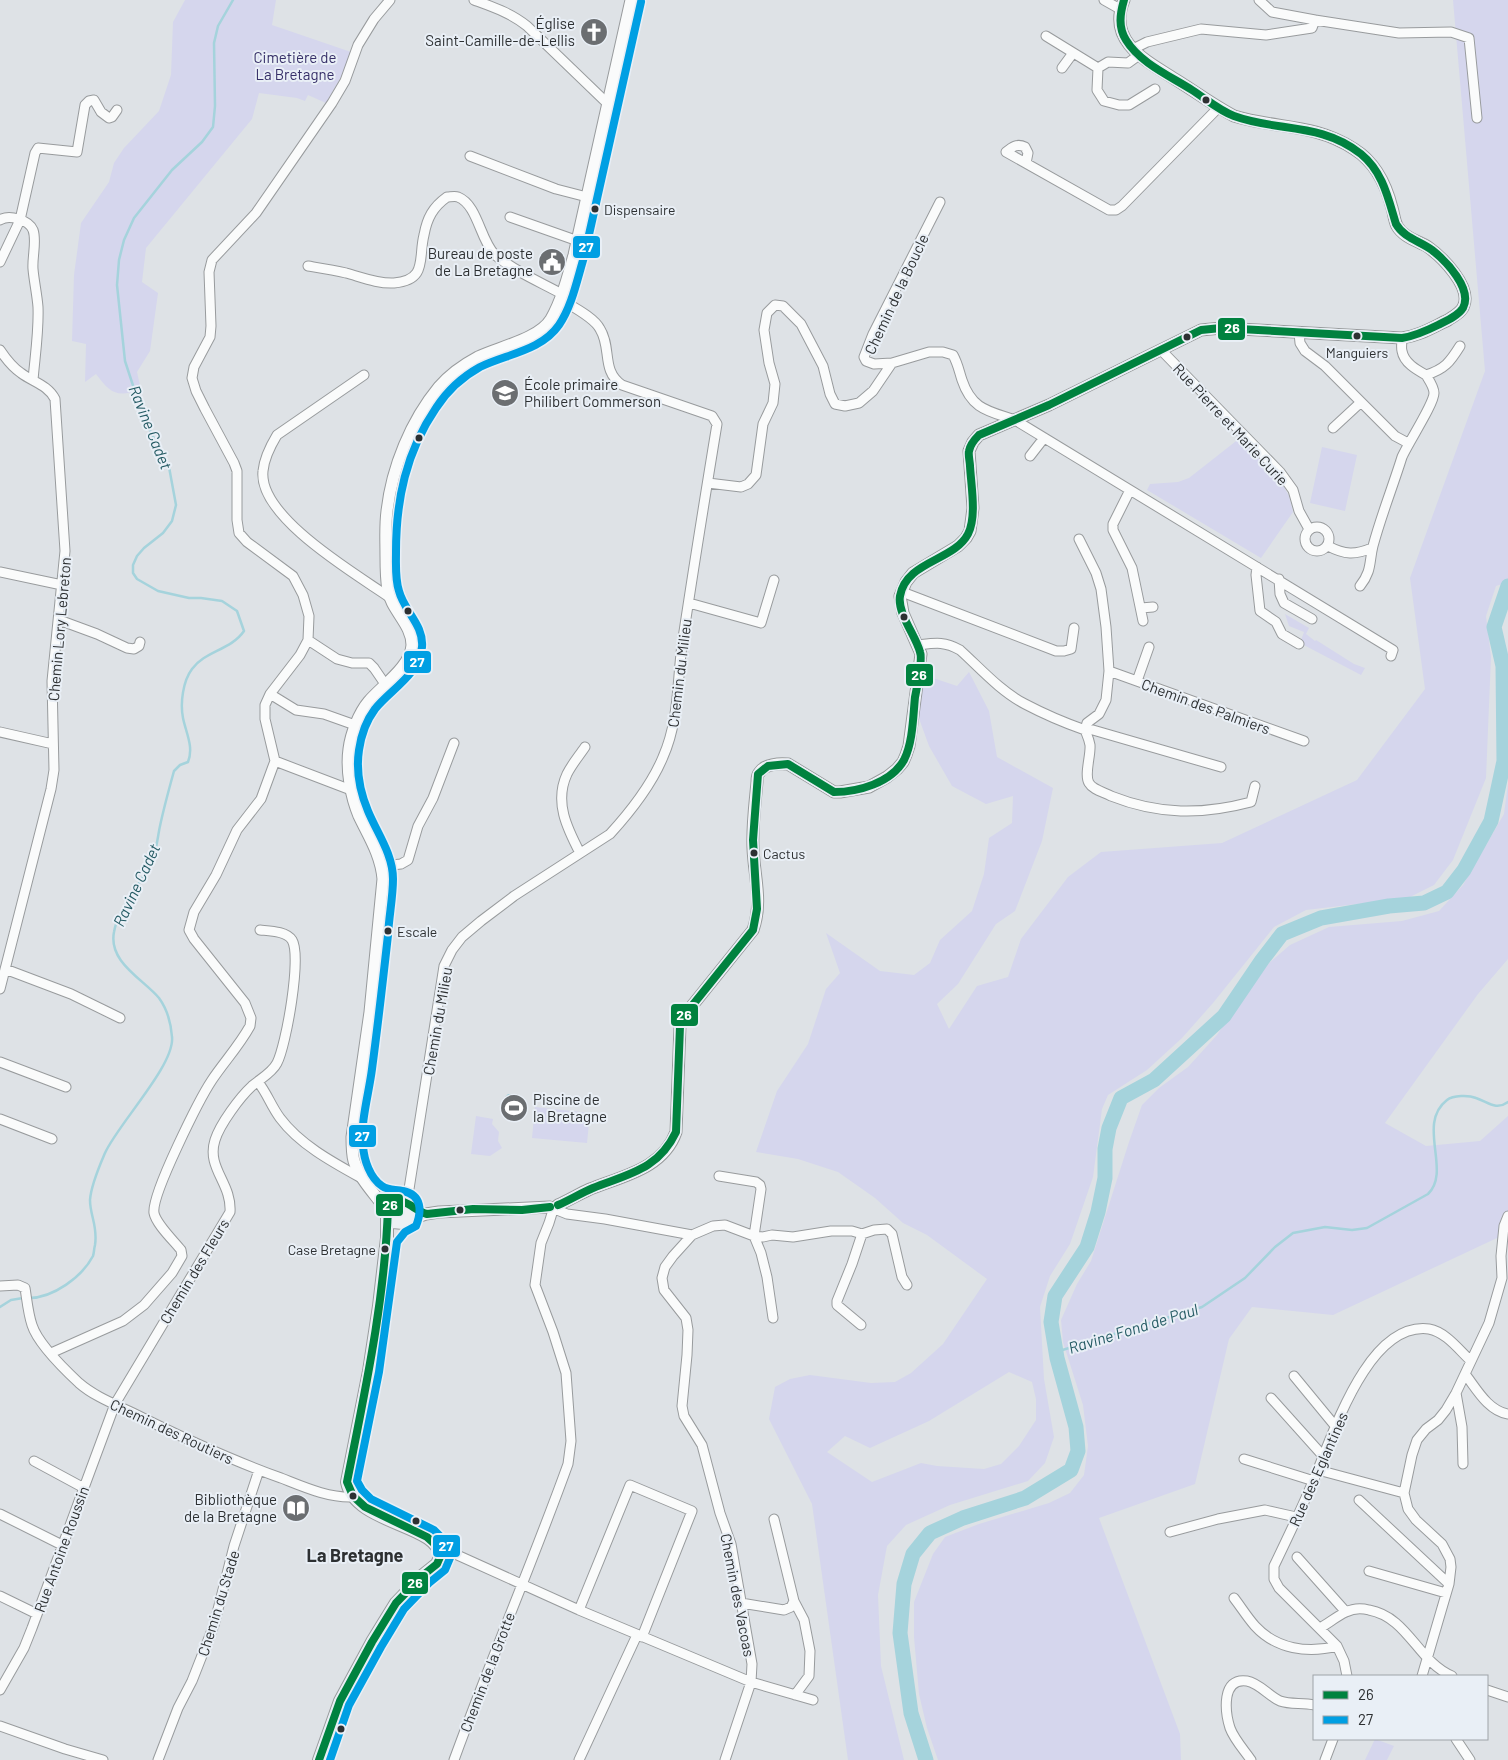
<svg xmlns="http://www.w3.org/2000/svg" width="1508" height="1760" font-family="Barlow,sans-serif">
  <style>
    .green { fill: #d5d6ed; fill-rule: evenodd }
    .water { fill: #a5d3dc }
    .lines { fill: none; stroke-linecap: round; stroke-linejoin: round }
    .stream { stroke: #a5d3dc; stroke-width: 2.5 }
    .river { stroke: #a5d3dc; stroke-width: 15 }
    .minor-casing { stroke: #989b9d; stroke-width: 11 }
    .tertiary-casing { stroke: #989b9d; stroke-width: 13 }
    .secondary-casing { stroke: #989b9d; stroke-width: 14 }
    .minor { stroke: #fafbfb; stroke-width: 9 }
    .tertiary { stroke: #fafbfb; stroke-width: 11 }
    .secondary { stroke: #ecf0f3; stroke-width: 12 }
    .bus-1-casing { stroke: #e9eff6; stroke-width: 11 }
    .bus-2-casing { stroke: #e9eff6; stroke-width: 11 }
    .bus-1 { stroke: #00823f; stroke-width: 8 }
    .bus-2 { stroke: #009fe3; stroke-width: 8 }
    .bus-dot { fill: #2d3032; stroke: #e9eff6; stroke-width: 2 }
    .labels { text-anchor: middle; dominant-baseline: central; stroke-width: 4; stroke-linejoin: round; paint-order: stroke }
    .bus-label { font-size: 14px; fill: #2d3032; stroke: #e9eff6; text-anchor: start }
    .poi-label { font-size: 15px; fill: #2d3032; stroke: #e9eff6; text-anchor: end }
    .park-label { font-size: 15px; fill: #362f68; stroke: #e9eff6 }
    .street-label { font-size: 15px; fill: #2d3032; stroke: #e9eff6 }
    .water-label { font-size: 16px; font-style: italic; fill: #255b64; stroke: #e9eff6 }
    .quarter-label { font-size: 18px; font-weight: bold; fill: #2d3032; stroke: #e9eff6 }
    .line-badge { stroke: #e9eff6; stroke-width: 2 }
    .badge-label { font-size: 14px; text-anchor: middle; font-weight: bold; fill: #fff }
  </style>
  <rect width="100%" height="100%" fill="#dee2e6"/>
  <path class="green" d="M185,0H276L272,25L351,52L341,77L326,103L308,95L305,101L297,98L259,93L252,119L146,248L142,282L158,293L150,351L137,372L141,390C116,397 111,394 96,374L85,382L86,344L72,341L74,275L81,223L109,182L114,163L124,148L159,111L171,75L173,22Z
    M1453,0H1508V582L1496,586L1486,616L1491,657L1486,778L1453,860L1434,885L1408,898L1306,910L1274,927L1213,1003L1182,1038L1147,1070L1108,1095L1102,1109L1093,1177L1070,1244L1050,1276L1040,1307L1044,1379L1054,1437L1045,1463L1028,1481L950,1505L906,1525L887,1546L878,1595L881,1666L904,1760H848L812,1504L769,1419L775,1387L790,1379L810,1375L871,1383L895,1382L911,1373L943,1344L987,1279L927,1235L903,1223L875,1198L838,1172L798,1159L756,1152L777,1091L808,1044L826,989L840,973L826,933L880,971L914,975L930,963L940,940L972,911L984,874L989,838L1012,823L1013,796L986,804L952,786L929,746L917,713L921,674L957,686L969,672L989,711L997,757L1053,788L1042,841L1015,911L996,924L958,984L937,1004L949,1029L977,986L1008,977L1021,939L1068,877L1101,852L1222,843L1357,780L1425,689L1410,578L1485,371ZM1009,1372L1032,1382L1036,1399V1420L1019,1446L1001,1464L984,1469L937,1466L921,1463L872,1482L827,1452L845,1436L870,1448L929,1421Z
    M1240,438L1283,485L1289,496L1293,512L1261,558L1147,490L1150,484L1178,482L1189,478Z
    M1322,447L1357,455L1345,511L1310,503Z
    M1285,614L1309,628L1306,634L1315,641L1316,640L1354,664L1365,668L1361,675L1300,643L1304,632L1289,626Z
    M1508,784V959L1478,994L1385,1123L1426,1146L1480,1141L1508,1116V1244L1497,1238L1333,1315L1252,1307L1229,1339L1195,1484L1099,1518L1180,1734L1181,1760H938L927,1728L919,1694L914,1637V1602L933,1554L945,1537L979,1524L1049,1503L1070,1493L1084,1475L1088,1446L1083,1405L1063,1342L1061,1320L1077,1284L1091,1261L1129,1142L1142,1105L1159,1088L1188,1067L1217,1035L1246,991L1269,963L1290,945L1329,927L1402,921L1439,911L1463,885L1504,814Z
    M535,1107L590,1113L587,1143L532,1138Z
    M476,1116L493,1119L492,1124L499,1132L498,1141L502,1148L490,1156L471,1154Z
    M1375,1739L1394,1746L1387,1760H1365Z"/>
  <path class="water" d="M508,1094L517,1095L524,1105L523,1111L516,1119L505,1118L506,1096Z"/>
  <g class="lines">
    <path class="stream" d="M29,1298C53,1298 82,1277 93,1256C94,1253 94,1249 95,1245C98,1226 90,1216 90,1200C91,1185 99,1167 105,1153C118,1124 175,1065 172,1037C171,1023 167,1009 159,998C143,979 108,962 114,932C118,907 145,881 154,855C157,846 158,835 160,826C164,807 169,789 174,771L180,765L188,762C194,747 186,733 183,718C180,703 183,681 192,669C205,651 231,650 244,631L237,611L222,601L201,598H189L158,591L137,579L133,573V565L137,556L144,548L163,533L172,521L176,505L169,467L144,419L125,361L117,285L119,260L124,240L134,218L172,170L202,142L213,127L215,106L214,43L218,26L233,0
      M0,1307L11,1300L23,1298
      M1056,1352L1202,1307L1245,1278L1275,1247L1293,1233L1325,1227L1352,1230L1367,1228L1428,1194C1452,1171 1416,1124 1447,1100C1453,1095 1469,1095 1476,1098C1488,1102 1496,1111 1508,1102"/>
    <path class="river" d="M926,1760L911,1713L900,1633L904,1584L913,1554L930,1533L963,1518L1025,1498L1071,1470L1078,1451L1076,1427L1057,1358L1051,1322L1055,1296L1087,1247L1098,1212L1105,1178V1149L1109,1128L1121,1098L1154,1080L1224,1016L1262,960L1282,934L1321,918L1389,906L1424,903L1447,892L1464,870L1491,821L1504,761L1503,666L1494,627L1508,586"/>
    <g class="minor-casing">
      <path id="minor" d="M474,0C493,7 511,13 527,26L608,104
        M1104,0L1120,9
        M1315,20L1399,33L1451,32L1469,38L1477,118
        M1046,36L1098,68
        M1133,49L1147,42L1201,29L1266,35L1312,28L1315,20L1272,12L1259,0
        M1139,55L1128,63L1108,62L1098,68L1097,90L1104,101L1119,105H1129L1155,89
        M1062,68L1073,53
        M470,156L556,189L587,197
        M1026,163L1028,153L1025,147C1017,143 1012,147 1006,152L1109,210H1116L1122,206L1219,107
        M510,217L578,241
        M0,220C9,214 29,220 33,230C37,241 32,257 33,269C34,281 37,294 38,307C39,331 35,356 33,380
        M0,262L20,220L35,153L38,148L77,152L85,105L89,101L94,100L101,112L109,118L112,117L117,110
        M308,266C320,268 333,270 346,273C361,277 378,284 394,283C428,280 418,258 424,235C427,218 433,207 447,197C450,197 455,196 458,197C478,205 480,240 495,255C514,271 540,282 562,294
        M1299,333L1300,343L1305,351L1325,366L1395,436L1408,443
        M0,350C6,359 12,367 21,373C33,382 48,385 55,399L65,551L52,681L54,770L51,789L0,989
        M1161,350L1280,472L1293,490L1299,511L1309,529
        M892,363L874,364L866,361L864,357L873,334L940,202
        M364,375L277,435C271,445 264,459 263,471C258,517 356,574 389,597
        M1426,375C1445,369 1450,362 1460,346
        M1333,428L1360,403
        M1030,456L1044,438
        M708,483L741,487L748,484L756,475L763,424L773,403L775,384L769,363L764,330L767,313L775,305L783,306L801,324L823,366L830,394L835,404L845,406L859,403L873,391L892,363L929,352H943L953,355C958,364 959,371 962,380C972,410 989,411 1015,420L1393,650L1391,656
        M1130,490L1113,524V530L1132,568L1143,621
        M1305 539a12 12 0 1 1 24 0a12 12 0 1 1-24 0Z
        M1079,539L1096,573L1101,589L1106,627L1109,671L1106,700L1099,714L1087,723L1085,730
        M1328,546C1345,555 1355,555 1372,548
        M1257,567L1256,575L1260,611L1276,622L1282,634L1299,644
        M0,572L62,585
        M1279,579L1280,594L1284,603L1312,619
        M1360,586C1372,571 1369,562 1373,546C1381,516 1393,486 1402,457C1408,443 1434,404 1434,393C1434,387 1429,380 1426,375C1417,370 1404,363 1402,351C1401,348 1402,342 1402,338
        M902,592L1056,651H1064L1071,649L1074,628
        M689,603L761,623L774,580
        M1141,608L1153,607
        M59,620L97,634L127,648L134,649L139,646L140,642
        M308,640L337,659L352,663H369L374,668L385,684
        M918,645C935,643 944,641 960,650C980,668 1000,691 1025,704C1044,714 1065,723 1085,730
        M1109,671L1304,741
        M1137,681L1149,647
        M270,694L296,710L324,714L355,725
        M1086,728L1221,767
        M1085,730C1087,735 1089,739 1090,745C1091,755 1084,775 1089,783C1093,790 1104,792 1111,796C1159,815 1202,815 1251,802L1255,786
        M0,732L53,744
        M275,761L351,790
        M580,853C567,828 554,802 567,774C572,764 579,756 585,747
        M382,866L401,864L408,860L418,826L433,798L454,743
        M5,969L71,994L120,1018
        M0,1062L66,1087
        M258,1082C267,1093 271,1106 280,1118C300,1145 334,1163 363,1179
        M0,1119L52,1139
        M719,1176L756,1182L760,1185L761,1189L754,1236L761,1253L767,1277L773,1318
        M408,1204L409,1189L444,966L452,950L462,937L481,921L514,896L610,834C631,811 651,786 663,757C679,721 677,683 682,645C693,571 705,497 717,424L712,416L622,385C601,371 612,348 600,329C594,317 571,306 560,299
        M557,1210L567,1214L605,1219L692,1235L713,1226L725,1225L754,1236L763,1237L772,1235L793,1237L831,1231H852L862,1234L852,1264L837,1301V1305L861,1325
        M862,1234L874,1230L887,1229L892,1234L902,1277L907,1285
        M692,1235L673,1256L665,1267L662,1278L664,1290L686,1318L688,1330L687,1355L682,1406L684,1416L702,1445L720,1513L731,1544L752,1664L751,1682L725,1760
        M0,1286L18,1285L25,1288C27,1300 28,1313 32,1325C38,1344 64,1369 79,1383C95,1397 117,1405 135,1414C183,1438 231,1460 281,1478C304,1487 328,1498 353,1497
        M51,1353L123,1321L144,1305L172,1273L182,1256L181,1250C174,1241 156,1224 154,1213C151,1195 200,1098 212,1080C224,1062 239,1046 250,1026L251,1018L245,1003L194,939L189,930L194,912L216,875L237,830L261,799L272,769L275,761L265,719V705L270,694L300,655L308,640L309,616L303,595L293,576L247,542L239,533L237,520V471L234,463L205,409L196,391L192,378L194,367L210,337L211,326L209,272L212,260L256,213L332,103L345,81L358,45L374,19L390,0
        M1465,1374C1476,1388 1488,1411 1508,1414
        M1294,1376L1336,1427
        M1456,1393L1462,1427L1463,1464
        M1271,1398L1324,1457
        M1244,1459L1314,1481
        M34,1461L84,1488
        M1318,1470L1404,1493
        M1359,1500L1449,1584
        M0,1514L62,1545
        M1170,1532L1218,1519L1265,1510L1296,1517
        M441,1551L455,1554L579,1610L751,1682L813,1700
        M1297,1557L1346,1612
        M1369,1571L1446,1593
        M0,1596L37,1614
        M1234,1598C1241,1607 1247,1617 1255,1626C1276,1649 1308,1654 1337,1646
        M794,1601L804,1620L810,1651L809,1676L795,1695
        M741,1603L784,1610L791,1607L794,1601L774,1519
        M579,1610L630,1485L692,1511L642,1637
        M1320,1628C1329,1623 1337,1616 1346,1612C1354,1608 1361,1608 1369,1610C1408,1617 1418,1662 1452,1676
        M1347,1676L1344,1661L1337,1646L1279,1588L1274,1579V1566C1288,1537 1302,1508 1314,1479C1333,1435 1368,1321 1429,1329C1446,1332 1459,1350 1471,1361
        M1422,1676L1449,1584L1451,1567L1450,1559L1442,1544L1416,1520L1408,1509L1404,1493L1412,1455L1417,1440L1426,1429L1438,1420L1446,1410L1456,1393L1489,1323L1502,1278L1501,1256L1504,1226L1508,1216
        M0,1690L24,1648L32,1628L115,1404L230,1212C232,1183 206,1168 215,1140C220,1124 240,1097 252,1086C260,1079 272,1073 277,1063C286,1046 302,956 292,940C286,931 270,931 260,930
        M1487,1690L1508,1697
        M0,1726L65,1749L103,1760
        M1456,1739L1470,1760
        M158,1760L178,1708L192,1681L214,1625L234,1546L259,1470
        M454,1760C490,1661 532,1564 568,1464L571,1441L566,1373L553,1332L535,1285L541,1243L549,1223L553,1210
        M579,1760L637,1635
        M1251,1760C1244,1750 1234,1739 1230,1728C1225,1712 1221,1677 1247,1681C1259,1683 1269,1696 1280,1701C1291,1705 1303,1702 1314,1705
        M1325,1760L1333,1739"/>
    </g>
    <g class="tertiary-casing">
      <path id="tertiary" d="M558,1205C569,1200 579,1194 590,1189C622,1176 663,1169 676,1132L680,1026L683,1017L753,930C763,902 754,876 753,848C752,826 755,804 757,782C757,779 757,775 759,773C764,764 780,763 788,764L834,792H840L869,787L887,777L897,769L903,762L906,755L909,746L921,654L903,613L900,596L906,582L913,573L958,546L966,538L970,531L973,508L969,451L973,442L979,435L1049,405L1201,330L1221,328L1402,338C1419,336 1433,327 1448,320C1454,316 1462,312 1464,305C1471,286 1442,257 1428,247C1418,241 1403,237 1397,226C1394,220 1394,214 1392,208C1386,184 1375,162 1354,149C1314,123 1277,129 1234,116C1215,106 1197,93 1178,81C1149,62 1106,43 1124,0
        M387,1211C376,1195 360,1180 354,1161C352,1154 352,1145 352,1137L370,1012L383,879C381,855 369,837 359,816C351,797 346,770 349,749C351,733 359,713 369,701C383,685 411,666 412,645C412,624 391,610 388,590C386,579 386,567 386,556C386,541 385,526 387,511C392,467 411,421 439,387C450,374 463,365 478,357C499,347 539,339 551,319C562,300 568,276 574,255L631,0
        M408,1220L426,1214L439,1212L550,1207"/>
    </g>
    <g class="secondary-casing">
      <path id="secondary" d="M319,1760L340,1701L372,1642L396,1603L422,1576L437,1564L440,1557C441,1524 355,1525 347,1482L369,1371L379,1306L387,1238V1211C390,1199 403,1196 410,1207V1217L403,1223L393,1222L387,1217"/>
    </g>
    <use href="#minor" class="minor"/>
    <use href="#tertiary" class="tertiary"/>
    <use href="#secondary" class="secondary"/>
    <g class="bus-1-casing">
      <path id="bus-1" d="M558,1205C570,1200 581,1193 593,1188C628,1174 658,1170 676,1132L680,1026L683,1017L753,930L757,909L753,840L758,774L768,766L788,764L834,792C858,792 891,783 904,760C913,742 913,717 915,697C917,687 923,660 920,652C916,636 897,613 900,596C906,561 954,561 968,534C977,517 971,485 970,466C970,462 968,455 969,451C970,445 975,439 979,435L1049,405L1201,330L1221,328L1402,338C1415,336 1426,331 1438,325C1446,321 1458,316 1463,308C1473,289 1446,261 1432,250C1420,241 1404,238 1396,224C1388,198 1383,172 1361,154C1321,122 1277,132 1234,116C1220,111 1206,99 1192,90C1170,76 1140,63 1126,40C1118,27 1120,14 1124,0
        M319,1760L340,1701L372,1642L396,1603L422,1576L437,1564L440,1557L437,1546L427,1537L365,1507L353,1496L347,1482C365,1391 385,1300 388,1207L393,1202C405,1197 415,1211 427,1214L473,1209L522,1210L550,1207"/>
    </g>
    <g class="bus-2-casing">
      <path id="bus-2" d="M330,1760L349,1705L381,1647L404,1609L429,1583L445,1570L450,1558L445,1541L434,1530L371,1499L362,1490L357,1481L379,1372L397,1242L405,1232L416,1226C422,1211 422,1195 403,1191C396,1189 389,1191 382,1186C370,1178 364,1160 363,1146C360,1123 369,1093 372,1069C378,1024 383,980 388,935C389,916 393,897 393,879C393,854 377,833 368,811C360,792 356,770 359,750C361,736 366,721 375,709C391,689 419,675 422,647C424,625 404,611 399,591C395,579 396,565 396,552C396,500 406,452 436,408C447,391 462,377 480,367C506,354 541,351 559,325C572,306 577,280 584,257L641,2"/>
    </g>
    <use href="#bus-1" class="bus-1"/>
    <use href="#bus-2" class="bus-2"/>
  </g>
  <defs>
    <g id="church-disc" transform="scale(1.4375)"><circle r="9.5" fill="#6b6e71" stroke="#e9eff6"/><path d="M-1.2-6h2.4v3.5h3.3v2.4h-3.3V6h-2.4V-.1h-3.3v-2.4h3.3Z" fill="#fff"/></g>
    <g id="civic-disc" transform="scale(1.4375)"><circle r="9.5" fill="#6b6e71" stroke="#e9eff6"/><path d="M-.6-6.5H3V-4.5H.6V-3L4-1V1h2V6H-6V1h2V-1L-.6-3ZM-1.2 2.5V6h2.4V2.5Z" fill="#fff"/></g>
    <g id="school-disc" transform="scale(1.4375)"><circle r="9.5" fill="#6b6e71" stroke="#e9eff6"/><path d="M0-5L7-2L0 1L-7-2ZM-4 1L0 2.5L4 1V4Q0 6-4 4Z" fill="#fff"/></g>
    <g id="stadium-disc" transform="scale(1.4375)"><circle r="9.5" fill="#6b6e71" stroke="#e9eff6"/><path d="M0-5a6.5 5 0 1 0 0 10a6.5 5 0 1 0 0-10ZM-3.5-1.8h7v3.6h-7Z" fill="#fff"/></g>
    <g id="library-disc" transform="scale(1.4375)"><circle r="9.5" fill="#6b6e71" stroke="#e9eff6"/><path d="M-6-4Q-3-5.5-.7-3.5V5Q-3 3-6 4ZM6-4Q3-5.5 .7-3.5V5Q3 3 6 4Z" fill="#fff"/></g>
  </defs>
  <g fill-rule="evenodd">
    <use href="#church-disc" x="594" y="32"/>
    <use href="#civic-disc" x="552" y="262"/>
    <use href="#school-disc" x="505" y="393"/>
    <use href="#stadium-disc" x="514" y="1108"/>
    <use href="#library-disc" x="296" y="1508"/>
  </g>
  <g class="bus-dot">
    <circle cx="1206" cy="100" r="4.5"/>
    <circle cx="595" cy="209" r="4.5"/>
    <circle cx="1357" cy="336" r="4.5"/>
    <circle cx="1187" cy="337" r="4.5"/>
    <circle cx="419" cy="438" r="4.5"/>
    <circle cx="408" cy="611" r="4.5"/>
    <circle cx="904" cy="617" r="4.5"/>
    <circle cx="754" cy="853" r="4.5"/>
    <circle cx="388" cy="931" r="4.5"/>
    <circle cx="460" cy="1210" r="4.5"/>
    <circle cx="385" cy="1249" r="4.5"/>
    <circle cx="353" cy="1496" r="4.5"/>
    <circle cx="416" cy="1521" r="4.5"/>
    <circle cx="341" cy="1729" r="4.5"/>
  </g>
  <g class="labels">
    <g class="bus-label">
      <text x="604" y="209">Dispensaire</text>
      <text x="1357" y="352" text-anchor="middle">Manguiers</text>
      <text x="763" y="853">Cactus</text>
      <text x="397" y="931">Escale</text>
      <text x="376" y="1249" text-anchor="end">Case Bretagne</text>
    </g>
    <g class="poi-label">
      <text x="575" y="23">Église<tspan x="575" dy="17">Saint-Camille-de-Lellis</tspan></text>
      <text x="533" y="253">Bureau de poste<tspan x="533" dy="17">de La Bretagne</tspan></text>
      <text x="524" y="384" text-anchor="start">École primaire<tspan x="524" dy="17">Philibert Commerson</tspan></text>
      <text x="533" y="1099" text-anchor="start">Piscine de<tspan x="533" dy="17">la Bretagne</tspan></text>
      <text x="277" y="1499">Bibliothèque<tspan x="277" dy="17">de la Bretagne</tspan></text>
    </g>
    <g class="park-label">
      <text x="295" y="57">Cimetière de<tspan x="295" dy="17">La Bretagne</tspan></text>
    </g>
    <g class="street-label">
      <text transform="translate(896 294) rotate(-65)">Chemin de la Boucle</text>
      <text transform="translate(1231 424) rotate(47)">Rue Pierre et Marie Curie</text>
      <text transform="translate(59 629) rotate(-85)">Chemin Lory Lebreton</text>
      <text transform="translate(679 673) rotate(-83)">Chemin du Milieu</text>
      <text transform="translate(1206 706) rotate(20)">Chemin des Palmiers</text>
      <text transform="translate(437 1021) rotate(-80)">Chemin du Milieu</text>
      <text transform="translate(194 1271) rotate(-59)">Chemin des Fleurs</text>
      <text transform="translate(172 1431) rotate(25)">Chemin des Routiers</text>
      <text transform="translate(1318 1469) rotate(-66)">Rue des Eglantines</text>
      <text transform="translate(61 1549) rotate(-70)">Rue Antoine Roussin</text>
      <text transform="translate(738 1595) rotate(79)">Chemin des Vacoas</text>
      <text transform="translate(218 1603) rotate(-73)">Chemin du Stade</text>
      <text transform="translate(487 1672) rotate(-69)">Chemin de la Grotte</text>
    </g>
    <g class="water-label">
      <text transform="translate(151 427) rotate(68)">Ravine Cadet</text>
      <text transform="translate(136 885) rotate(-65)">Ravine Cadet</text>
      <text transform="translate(1133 1328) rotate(-17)">Ravine Fond de Paul</text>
    </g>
    <g class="quarter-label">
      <text x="355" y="1555">La Bretagne</text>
    </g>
  </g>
  <g class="line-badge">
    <rect x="572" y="235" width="29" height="24" rx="5" fill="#009fe3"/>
    <rect x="1217" y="317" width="29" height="24" rx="5" fill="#00823f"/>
    <rect x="403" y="650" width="29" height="24" rx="5" fill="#009fe3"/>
    <rect x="905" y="663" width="29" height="24" rx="5" fill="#00823f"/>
    <rect x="670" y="1003" width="29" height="24" rx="5" fill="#00823f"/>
    <rect x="348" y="1124" width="29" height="24" rx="5" fill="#009fe3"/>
    <rect x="375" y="1193" width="29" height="24" rx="5" fill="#00823f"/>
    <rect x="432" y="1534" width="29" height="24" rx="5" fill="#009fe3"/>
    <rect x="401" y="1571" width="28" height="24" rx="5" fill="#00823f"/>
  </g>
  <g class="badge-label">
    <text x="586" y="252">27</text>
    <text x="1232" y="333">26</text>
    <text x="417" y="667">27</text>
    <text x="919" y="680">26</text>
    <text x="684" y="1020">26</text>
    <text x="362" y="1141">27</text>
    <text x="390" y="1210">26</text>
    <text x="446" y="1551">27</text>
    <text x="415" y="1588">26</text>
  </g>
  <rect x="1313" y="1675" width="175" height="65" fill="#e9eff6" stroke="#9ea3a8"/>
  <rect x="1323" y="1691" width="25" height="8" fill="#00823f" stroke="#9ea3a8"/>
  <text x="1358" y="1700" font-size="15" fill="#2d3032">26</text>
  <rect x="1323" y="1716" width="25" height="8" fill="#009fe3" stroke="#9ea3a8"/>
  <text x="1358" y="1725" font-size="15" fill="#2d3032">27</text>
</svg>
